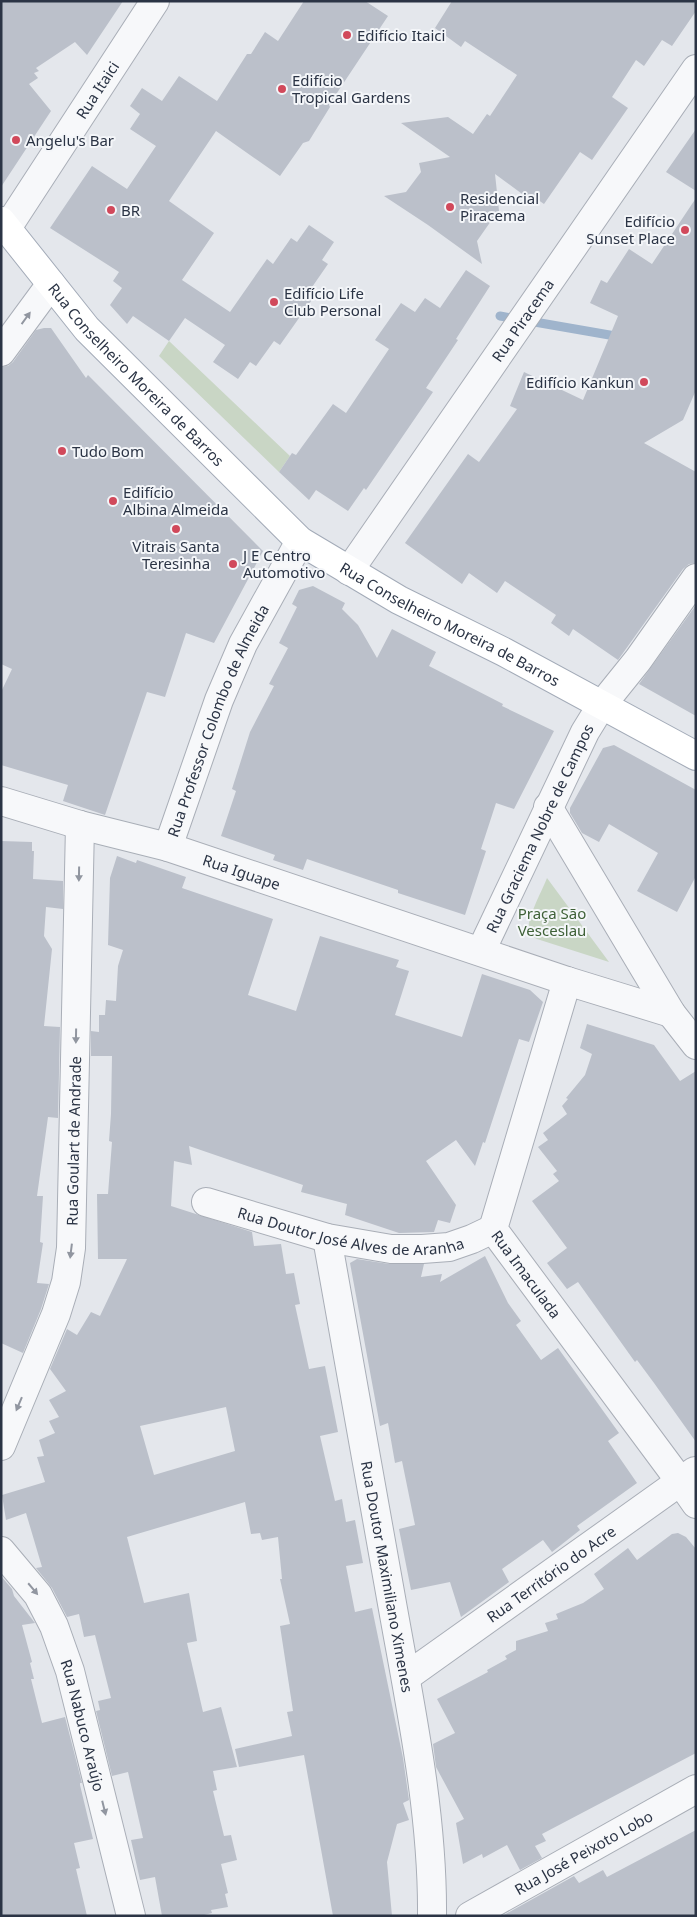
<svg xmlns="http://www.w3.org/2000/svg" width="697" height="1917" font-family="'Noto Sans',sans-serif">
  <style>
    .green { fill: #c9d6c5 }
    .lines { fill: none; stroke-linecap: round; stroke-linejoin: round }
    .stream { stroke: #9fb4cc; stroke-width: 9 }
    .building { fill: #bbc0ca; fill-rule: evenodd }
    .minor-casing { stroke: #a9aeb7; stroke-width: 30 }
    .major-casing { stroke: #a3abb8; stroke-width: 30 }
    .minor { stroke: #f7f8fa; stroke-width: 28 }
    .major { stroke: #fff; stroke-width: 28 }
    .oneway { fill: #9196a0 }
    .poi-dot { fill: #d1495b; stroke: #f4f6f9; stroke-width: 2 }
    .labels { text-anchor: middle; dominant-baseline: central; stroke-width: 4; stroke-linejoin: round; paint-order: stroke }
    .poi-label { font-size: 15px; fill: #2b3445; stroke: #f4f6f9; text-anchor: start }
    .street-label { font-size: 15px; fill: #2b3445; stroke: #f4f6f9 }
    .park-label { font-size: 15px; fill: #3f6138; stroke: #f4f6f9 }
  </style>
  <rect width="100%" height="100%" fill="#e4e7ec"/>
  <path class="green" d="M169,341L290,456L279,472L159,356Z
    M547,878L609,962L537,939C533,937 530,935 529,930C526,920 543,889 547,878Z"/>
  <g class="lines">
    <path class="stream" d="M500,316L621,337"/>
  </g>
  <path class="building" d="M1,1H123L87,55L75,42L36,68L39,71L34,73L38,78L29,84L51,111L1,187Z
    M304,1H365L388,16L329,105L330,107L309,141L303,143L280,176L216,131L169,201L214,233L182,280L230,312L267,259L273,264L291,238L297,242L309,225L334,242L322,260L328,264L310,290L316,294L280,345L274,341L256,366L250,362L238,379L213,362L225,345L185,318L169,341L133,316L127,324L110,305L122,288L113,281L119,272L50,228L92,166L127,189L156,146L130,129L140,114L130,106L142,88L162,101L179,76L217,101L247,54H251L265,32L278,41Z
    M452,1H696V11L672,46L662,40L644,66L636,60L612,97L628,108L592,160L580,152L544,204L531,195L529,199L495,174L500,220L491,221L477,241L482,264L428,225L384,196L406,192L421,172L419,163L450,157L401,123L448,117L473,134L487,114L490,116L517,75L465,41L461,47L435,28Z
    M696,129V191L666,172Z
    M696,198V390L683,420L644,443L696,472V563L689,564L683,569L618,660L573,629L569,636L551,623L556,615L505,581L497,593L469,573L462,584L405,543L468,454L479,462L517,409L510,406L524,372L583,400L618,316L590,303L601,280L607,283L629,249L652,264Z
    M466,270L490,286L456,339L458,340L426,388L433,392L366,490L364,488L348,511L316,490L309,500L279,472L292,453L296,455L333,404L346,413L389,349L375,340L401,303L415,312L425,298L440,308Z
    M44,328H51L86,378L88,375L263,551L214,643L186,633L165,697L147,692L105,815L63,801L68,785L1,765V692L12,669L1,664V367L8,366L13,362L36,330Z
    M313,586L345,603L342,609L358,625L377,658L392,629L436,652L429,666L503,704L502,706L554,731L514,809L496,803L481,849L486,851L465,915L398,893V890L307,859L303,870L273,860L275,855L221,836L236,791L232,789L250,732L274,686L269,684L288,648L279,643L297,607L292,604L299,590Z
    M696,605V716L639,684Z
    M614,745L696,790V876L677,912L637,891L658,853L609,824L599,842L582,833L570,813V808L603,748Z
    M1,841L32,842V851H34L33,879L63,881V909L46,907L44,936L52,949L44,1026L60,1027L58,1118L48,1117L37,1196H43L40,1242L43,1243L37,1283L49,1284L41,1309L23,1353L1,1343Z
    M117,856L136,863L137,860L186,877L182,888L273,919L248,995L296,1011L320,936L399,960L396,967L409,971L395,1015L462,1037L482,974L530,990L543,1002L529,1042L519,1039L485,1143L483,1142L475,1166L456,1140L426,1161L456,1205L450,1223L438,1220L434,1232L399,1233L345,1215L347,1204L301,1192L303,1185L189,1146L192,1165L174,1161L171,1206L252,1232L254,1246L281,1244L286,1274L294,1273L300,1304L295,1305L309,1369L325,1366L338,1432L320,1436L335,1501L342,1499L346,1522L355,1520L363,1563L346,1566L355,1612L372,1608L403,1758L409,1800L403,1803L409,1820L397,1824L387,1862L392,1916H333L304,1755L239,1767L235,1749L292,1736L287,1712L293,1711L280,1626L290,1624L280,1579H282L278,1537L262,1540L260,1533L251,1534L245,1502L127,1537L144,1603L189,1593L197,1641L187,1643L203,1712L221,1707L237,1767L213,1771L217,1790L213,1791L224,1836L231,1835L237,1860L221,1864L228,1893L225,1894L228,1907L211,1910L212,1913L200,1916H162L155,1877L140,1880L131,1840L143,1838L128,1772L112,1776L96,1711L100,1710L98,1701L111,1698L95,1635L84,1637L79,1614L67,1617L52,1588L36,1568L42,1567L26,1513L6,1520L2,1495L45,1482L37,1457L44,1456L39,1440L55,1433L49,1421L59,1417L49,1400L66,1391L50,1369L67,1329L77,1335L91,1312L100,1316L127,1259H98L97,1194H108L112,1142L109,1141L111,1114L112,1056H91V1031L99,1032V1015H105L106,1000L116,1001L118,966L123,950L108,945L110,878ZM226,1407L235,1451L154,1475L140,1426Z
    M587,1024L654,1045L680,1081L696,1071V1442L654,1383L637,1360L635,1362L578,1282L567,1289L547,1263L567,1248L532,1201L559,1181L553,1174L557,1171L538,1147L548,1140L543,1133L567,1114L562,1106L568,1099L566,1098L585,1075L592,1054L580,1048Z
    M485,1256L508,1303L521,1321L516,1325L541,1360L558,1348L619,1433L608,1441L637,1483L577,1526L580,1530L552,1552L543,1540L502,1569L509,1582L461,1617L450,1582L411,1590L399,1529L415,1525L402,1461L395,1463L388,1423L380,1426L350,1263L357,1259L389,1264H424L421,1277L442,1274L440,1282Z
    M678,1533L686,1537L696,1549V1753L542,1834L546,1841L535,1846L542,1858L520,1870L507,1845L483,1858L482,1854L463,1864L456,1823L464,1819L436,1767L433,1744L455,1733L437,1699L488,1672L487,1670L507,1659L505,1656L516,1650V1641L548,1631L545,1623L558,1619L556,1614L583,1603L604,1589L594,1574L628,1548L637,1560L672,1534Z
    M1,1576L12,1589L14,1596L35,1623L22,1625L32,1662L30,1663L34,1679H31L42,1723L65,1717L82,1783H80V1785L93,1839L74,1843L80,1868L76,1869L87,1916H1Z
    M696,1830V1916H502L574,1876L579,1883L603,1870L607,1877Z"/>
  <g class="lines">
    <g class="minor-casing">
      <g id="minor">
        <path id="s1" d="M7,228L155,1"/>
        <path d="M1,352L51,284"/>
        <path id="s2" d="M349,571L696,69"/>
        <path id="s3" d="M1,801L80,825L168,847L567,981L671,1013"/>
        <path d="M548,807L671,1013L696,1045"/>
        <path id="s4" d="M168,847L219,700L243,644L300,541"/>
        <path id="s5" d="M481,951L585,732L601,706L638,660L696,578"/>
        <path id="s6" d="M567,981L493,1229L680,1481L696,1504"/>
        <path id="s7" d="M206,1202L327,1238L391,1249H422L449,1247L472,1239L493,1229"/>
        <path id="s8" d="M327,1238C349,1362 371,1486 393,1609C411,1710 433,1814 432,1916"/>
        <path id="s9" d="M1,1446L56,1314L66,1282L71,1248L80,825"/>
        <path id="s10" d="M1,1551L38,1595L54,1626L70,1671L131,1916"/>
        <path id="s11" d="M406,1677L695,1471"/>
        <path id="s12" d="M470,1916L696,1789"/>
      </g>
    </g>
    <g class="major-casing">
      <g id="major">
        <path id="s13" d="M1,221L87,329L300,541L399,600L504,652L696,756"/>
      </g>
    </g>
    <use href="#minor" class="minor"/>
    <use href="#major" class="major"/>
  </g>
  <defs><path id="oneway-solid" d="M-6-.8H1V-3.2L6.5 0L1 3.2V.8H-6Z" transform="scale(1.25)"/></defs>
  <g class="oneway">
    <use href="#oneway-solid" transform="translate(26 318) rotate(-54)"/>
    <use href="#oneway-solid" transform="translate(79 874) rotate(91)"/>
    <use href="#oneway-solid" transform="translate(76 1036) rotate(91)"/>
    <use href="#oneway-solid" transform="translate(71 1251) rotate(97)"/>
    <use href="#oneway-solid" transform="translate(19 1404) rotate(113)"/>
    <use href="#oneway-solid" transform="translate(33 1589) rotate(50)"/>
    <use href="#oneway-solid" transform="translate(104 1808) rotate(76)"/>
  </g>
  <g class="poi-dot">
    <circle cx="347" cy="35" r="5"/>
    <circle cx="282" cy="89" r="5"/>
    <circle cx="16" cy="140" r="5"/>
    <circle cx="450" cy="207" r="5"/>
    <circle cx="111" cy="210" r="5"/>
    <circle cx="685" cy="230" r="5"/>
    <circle cx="274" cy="302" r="5"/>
    <circle cx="644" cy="382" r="5"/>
    <circle cx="62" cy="451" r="5"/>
    <circle cx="113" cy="501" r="5"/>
    <circle cx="176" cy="529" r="5"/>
    <circle cx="233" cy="564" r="5"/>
  </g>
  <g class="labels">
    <g class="poi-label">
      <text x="357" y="35">Edifício Itaici</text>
      <text x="292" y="80">Edifício<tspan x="292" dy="17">Tropical Gardens</tspan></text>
      <text x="26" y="140">Angelu's Bar</text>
      <text x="460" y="198">Residencial<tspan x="460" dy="17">Piracema</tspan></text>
      <text x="121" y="210">BR</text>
      <text x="675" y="221" text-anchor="end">Edifício<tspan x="675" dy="17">Sunset Place</tspan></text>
      <text x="284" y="293">Edifício Life<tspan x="284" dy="17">Club Personal</tspan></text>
      <text x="634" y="382" text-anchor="end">Edifício Kankun</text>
      <text x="72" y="451">Tudo Bom</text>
      <text x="123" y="492">Edifício<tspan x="123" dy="17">Albina Almeida</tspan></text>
      <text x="176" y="546" text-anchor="middle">Vitrais Santa<tspan x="176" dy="17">Teresinha</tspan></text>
      <text x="243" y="555">J E Centro<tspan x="243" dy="17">Automotivo</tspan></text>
    </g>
    <g class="street-label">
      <text stroke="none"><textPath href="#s1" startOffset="165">Rua Itaici</textPath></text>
      <text stroke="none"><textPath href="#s2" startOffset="305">Rua Piracema</textPath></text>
      <text stroke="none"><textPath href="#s13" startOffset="205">Rua Conselheiro Moreira de Barros</textPath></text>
      <text stroke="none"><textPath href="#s13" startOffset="610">Rua Conselheiro Moreira de Barros</textPath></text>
      <text stroke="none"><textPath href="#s4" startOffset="136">Rua Professor Colombo de Almeida</textPath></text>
      <text stroke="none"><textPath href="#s5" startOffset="136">Rua Graciema Nobre de Campos</textPath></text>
      <text stroke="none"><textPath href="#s3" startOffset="251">Rua Iguape</textPath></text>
      <text stroke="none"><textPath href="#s9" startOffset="318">Rua Goulart de Andrade</textPath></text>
      <text stroke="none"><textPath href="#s7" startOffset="149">Rua Doutor José Alves de Aranha</textPath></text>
      <text stroke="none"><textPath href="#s6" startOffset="315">Rua Imaculada</textPath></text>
      <text stroke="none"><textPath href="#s11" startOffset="178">Rua Território do Acre</textPath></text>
      <text stroke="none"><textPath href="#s8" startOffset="344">Rua Doutor Maximiliano Ximenes</textPath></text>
      <text stroke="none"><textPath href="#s10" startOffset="196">Rua Nabuco Araújo</textPath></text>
      <text stroke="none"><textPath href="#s12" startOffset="130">Rua José Peixoto Lobo</textPath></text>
    </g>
    <g class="park-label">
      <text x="552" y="913">Praça São<tspan x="552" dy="17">Vesceslau</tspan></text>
    </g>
  </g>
  <rect width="697" height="1917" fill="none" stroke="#2b3445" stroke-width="5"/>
</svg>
